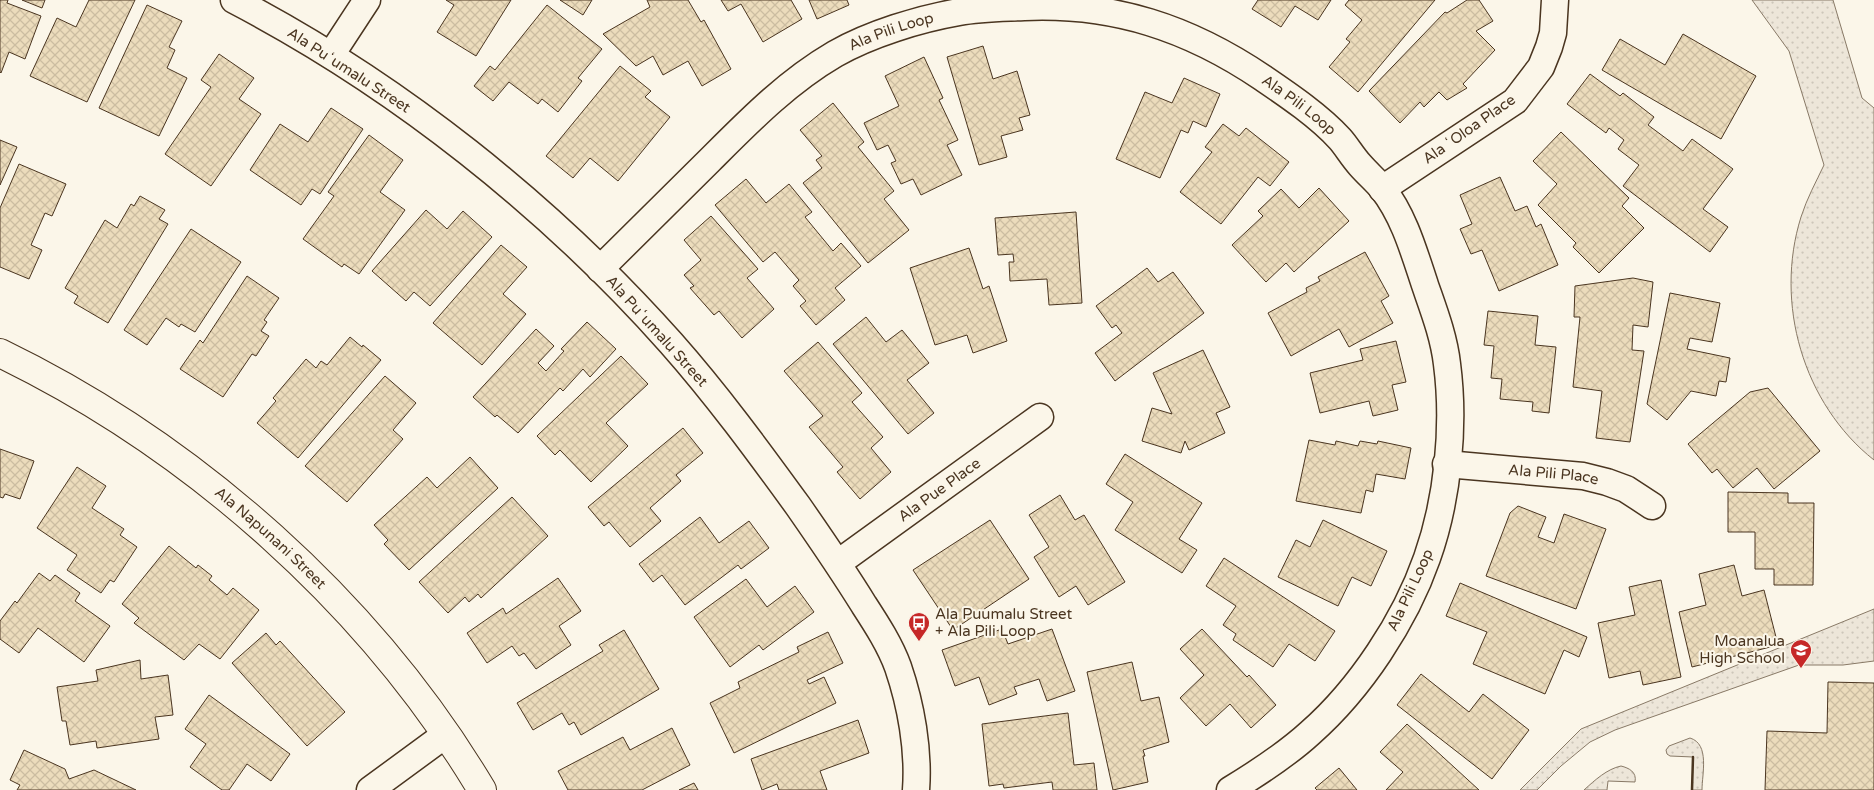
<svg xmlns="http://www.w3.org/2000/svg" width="1874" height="790" font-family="'Varela Round',sans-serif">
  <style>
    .grass { fill: url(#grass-dots); stroke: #887966 }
    .building { fill: url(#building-cross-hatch); stroke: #4a3520 }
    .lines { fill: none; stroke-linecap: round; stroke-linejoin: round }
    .street-casing { stroke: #4a3520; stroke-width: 29 }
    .secondary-casing { stroke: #4a3520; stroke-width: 30 }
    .street { stroke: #fbf6e9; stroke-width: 26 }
    .secondary { stroke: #fbf6e9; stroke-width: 28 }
    .wall { stroke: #4a3520; stroke-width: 2.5 }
    .labels { text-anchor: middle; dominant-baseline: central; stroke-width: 4; stroke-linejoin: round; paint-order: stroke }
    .street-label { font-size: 15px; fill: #4a3520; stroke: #fbf6e9 }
    .poi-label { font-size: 15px; fill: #4a3520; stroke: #fbf6e9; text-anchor: start }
  </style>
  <defs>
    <pattern id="grass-dots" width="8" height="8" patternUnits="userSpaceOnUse" patternTransform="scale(1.25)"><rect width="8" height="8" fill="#ede6d9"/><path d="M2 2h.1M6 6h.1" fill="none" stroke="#cdc6ba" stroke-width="1.8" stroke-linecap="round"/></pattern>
    <pattern id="building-cross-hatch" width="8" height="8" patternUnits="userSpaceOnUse" patternTransform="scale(1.25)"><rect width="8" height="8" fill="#ecdcbc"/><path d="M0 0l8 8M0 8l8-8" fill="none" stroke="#ccbda1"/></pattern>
  </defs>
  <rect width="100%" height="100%" fill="#fbf6e9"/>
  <path class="grass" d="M1752,0H1833L1862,98L1874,108V460C1803,404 1774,303 1801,217C1807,198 1816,182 1824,165L1789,51Z
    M1874,609V661L1843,665H1799L1615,730L1590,742L1561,766L1537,790H1520L1581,729Z
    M1690,738C1710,744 1702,774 1702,790H1692L1693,757L1670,756L1667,754L1666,750L1669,746Z
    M1621,766C1629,768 1637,772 1635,782L1608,781L1607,790H1584C1595,780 1607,769 1621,766Z"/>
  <path class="building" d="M0,0H8L7,3L41,16L25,59L9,52L1,73L0,72Z
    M22,0H45L42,8Z
    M89,0H135L87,102L30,76L57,18L76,27Z
    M446,0H511L476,56L437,32L454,5Z
    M560,0H592L583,15Z
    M647,0H688L701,22L704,20L731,69L702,86L688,61L663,75L653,56L636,66L603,34L650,7Z
    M721,0H791L802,19L763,42L741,4L728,11Z
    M809,0H847L849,5L817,19Z
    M1258,0H1331L1318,20L1295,6L1281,27L1252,9Z
    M1349,0H1435L1358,92L1329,67L1350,42L1346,39L1362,20L1345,5Z
    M1467,0H1479L1493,21L1476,31L1495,50L1463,84L1467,88L1447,100L1439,92L1424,107L1420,102L1400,123L1369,91L1445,12L1447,13Z
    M147,5L182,21L169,47L175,50L167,68L187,78L159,136L99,108Z
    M547,5L602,49L578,78L582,81L558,112L542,99L538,104L509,82L493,101L474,86L490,66L495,70Z
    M1683,34L1756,76L1721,139L1602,70L1620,39L1665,65Z
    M983,46L993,79L1017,71L1030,115L1019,118L1023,130L1001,136L1007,157L979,165L947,57Z
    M219,54L254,78L239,99L261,114L211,186L165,154L211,87L201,80Z
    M924,57L943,98L939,100L958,140L947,145L962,175L921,195L913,179L901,184L891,163L896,161L888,145L877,150L864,123L899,106L885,76Z
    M620,66L651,91L645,97L670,117L618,181L590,158L573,178L546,156Z
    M1590,74L1620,96L1623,93L1654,117L1648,125L1683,151L1692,139L1733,169L1703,209L1728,227L1710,252L1623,186L1639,165L1618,149L1624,140L1609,128L1606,133L1567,104Z
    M1184,78L1220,94L1206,127L1193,121L1188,133L1181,130L1160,178L1116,159L1145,92L1172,103Z
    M833,103L864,142L858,147L894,191L884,199L909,230L868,263L803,183L822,168L816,160L822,156L800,130Z
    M331,108L363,129L320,194L312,189L301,205L250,170L280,124L308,142Z
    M1223,124L1239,136L1246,128L1289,162L1270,186L1258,177L1221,224L1180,192L1212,152L1205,147Z
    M1561,132L1629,198L1622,206L1644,228L1599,273L1573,247L1576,243L1538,205L1557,184L1533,161Z
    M369,135L403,160L380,192L405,210L359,274L344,264L342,267L303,239L334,196L328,192Z
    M0,140L17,147L0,185Z
    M19,164L66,184L52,216L45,213L31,245L42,250L29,279L0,267V208Z
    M1500,177L1515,211L1527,206L1536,227L1541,224L1558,265L1499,291L1482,250L1471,254L1460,229L1472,224L1460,195Z
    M746,179L766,203L789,184L812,212L805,217L833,251L841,243L861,266L835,288L845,300L816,325L800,306L806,301L793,286L799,280L775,252L763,262L715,205Z
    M1319,188L1349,221L1294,272L1286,263L1266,282L1232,245L1263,216L1258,211L1281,189L1299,208Z
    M140,196L165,210L159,219L168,224L108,323L74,303L78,296L65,288L105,220L117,228L131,204L134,206Z
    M426,210L447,229L463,211L492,237L430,306L414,292L406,301L372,271Z
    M1076,212L1082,303L1049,305L1047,279L1010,281L1009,262H1014L1013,254L998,255L995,218Z
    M711,216L758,269L747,278L774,309L742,338L719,311L714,315L690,288L694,286L684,275L701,260L684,240Z
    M191,229L241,262L195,332L181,324L179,327L166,318L147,345L124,330Z
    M501,245L527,267L503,294L526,314L482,365L433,323Z
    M969,248L983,289L989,286L1007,341L973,353L967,335L935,345L910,268Z
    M1365,252L1389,296L1381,301L1393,323L1349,347L1339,329L1291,356L1268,313L1307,292L1306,288L1320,281L1318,277Z
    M1147,268L1158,282L1173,272L1204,313L1115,381L1095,353L1122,333L1116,325L1112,328L1096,306Z
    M247,276L279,298L264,320L267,322L261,331L269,336L256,356L252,354L223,397L180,369L200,340L203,343Z
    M1633,278L1653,282L1648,327L1633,325L1632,350L1644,351L1630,442L1596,438L1602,391L1573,387L1580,317H1574L1575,286Z
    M1670,293L1720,303L1712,342L1690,338L1687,349L1730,358L1726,382L1719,381L1716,396L1691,391L1667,420L1647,404Z
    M1488,311L1538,316L1535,345L1556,347L1549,413L1532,411L1533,402L1500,399L1502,379L1491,378L1494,346L1484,345Z
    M866,317L886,342L902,330L929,363L907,380L934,413L908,434L833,344Z
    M587,322L616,349L590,377L583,369L563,391L560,388L518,433L497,415L495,417L473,397L536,329L554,346L538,363L546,371L564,351L561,349Z
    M350,337L362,347L363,345L381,360L298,458L257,423L276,401L273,398L306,359L316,368L321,361L327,365Z
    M1396,341L1406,382L1392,385L1398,410L1373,416L1369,401L1320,413L1310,373L1363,360L1360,349Z
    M818,342L862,393L852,402L883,437L871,448L891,472L860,499L837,472L843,467L809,427L823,416L784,371Z
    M1203,350L1230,407L1216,413L1225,433L1189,450L1185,441L1181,453L1142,441L1152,408L1172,414L1153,373Z
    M621,356L648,384L606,423L628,446L591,482L560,450L555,455L537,436Z
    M385,376L416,403L393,430L403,439L347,502L305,466Z
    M1768,388L1820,451L1774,489L1757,468L1733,488L1717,469L1712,473L1688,444L1750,392Z
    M683,428L703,453L676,475L681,481L650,508L661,521L630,547L609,522L604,526L588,507Z
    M1309,440L1335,445L1336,441L1358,446L1360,441L1377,444L1378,441L1411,448L1405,479L1376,474L1373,492L1366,490L1361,513L1296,501Z
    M0,449L34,461L20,499L5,494L3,498L0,497Z
    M1125,454L1202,503L1179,539L1197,550L1182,573L1115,530L1133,502L1106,484Z
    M470,457L498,488L409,570L384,544L388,540L374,525L427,477L437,488Z
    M77,467L106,486L92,508L124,529L120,535L137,547L114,582L110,580L101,593L67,570L77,555L37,528Z
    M1728,492L1788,493V503H1814L1813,585H1774V569H1755V532H1728Z
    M1060,495L1075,520L1084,515L1125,582L1088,605L1076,586L1059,597L1034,557L1049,547L1029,515Z
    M512,497L548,536L481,598L478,594L469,602L465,597L448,613L419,582Z
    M1518,506L1546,517L1538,537L1554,543L1564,514L1606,529L1576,609L1486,576L1510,513Z
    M700,517L719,543L749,521L769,548L741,569L738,565L685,605L662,575L653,582L639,564Z
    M990,520L1029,579L953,630L913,570Z
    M1323,520L1387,551L1371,586L1352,577L1338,606L1278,577L1296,540L1310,547Z
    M169,546L196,568L198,565L212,576L209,580L227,595L233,588L259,610L220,659L199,644L184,660L134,623L139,618L122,604Z
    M1224,558L1335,631L1315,661L1289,644L1273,667L1233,640L1236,634L1223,625L1236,606L1206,586Z
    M1734,565L1742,596L1764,590L1778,645L1692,667L1679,612L1706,605L1699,574Z
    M39,573L50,581L55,575L80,593L75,601L110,626L84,662L38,628L19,653L0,639V621L15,601L17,603Z
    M558,578L581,611L559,626L571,645L536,669L524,653L519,656L512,646L487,663L467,633L503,608L506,614Z
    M746,579L767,607L795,586L814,612L763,650L759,645L730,667L694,617Z
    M1661,580L1681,677L1643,685L1640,671L1609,678L1598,623L1635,615L1629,587Z
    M1460,583L1587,637L1579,657L1564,650L1545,694L1473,664L1487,632L1446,616Z
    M1002,629L1008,644L1052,629L1075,691L1047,701L1039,679L1014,687L1017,694L989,705L979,677L955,686L942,650Z
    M1202,629L1247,677L1249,675L1276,705L1251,728L1230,704L1206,726L1180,698L1204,675L1180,649Z
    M624,630L659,689L581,735L574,722L569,725L562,713L533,730L517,703L603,651L599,645Z
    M828,632L843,663L807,680L809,684L824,677L836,703L734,753L710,703L740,688L738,682L799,652L797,647Z
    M266,633L276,645L280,641L345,712L307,746L232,663Z
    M140,660L141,679L168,675L173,715L155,717L159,739L97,748L96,741L70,745L66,721H62L57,687L98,681L96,670Z
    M1132,662L1141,701L1159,697L1169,742L1143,750L1145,756H1143L1148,782L1113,790L1087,672Z
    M1421,674L1469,712L1483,694L1529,730L1492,779L1397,705Z
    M1828,682L1874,683V790H1765L1767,731L1827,733Z
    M209,695L290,754L271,781L247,764L229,790H222L190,767L206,744L185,729Z
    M1068,713L1074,765L1094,763L1097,790H1053L1052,782L1004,788L1003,784L989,786L982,724Z
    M858,720L869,753L820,771L827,790H779L777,784L762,790L751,759Z
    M1407,724L1479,790H1386L1403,772L1380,752Z
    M672,728L690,765L642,790H568L558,771L623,737L630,750Z
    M24,750L65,769L69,779L94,770L136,790H17L20,785L10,780Z
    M1339,768L1357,790H1317L1315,788Z
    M694,783L698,790H679Z"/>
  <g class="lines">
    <g class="street-casing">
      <g id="street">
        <path d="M234,0C397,85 549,206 671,343C717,395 758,451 798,506C821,539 843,571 864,605C877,625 890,645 898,667C911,705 919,750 916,790"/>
        <path d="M331,55L367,0"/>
        <path d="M1382,189L1515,101L1541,67L1549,47L1553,33L1555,0"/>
        <path id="s1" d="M600,269C637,232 674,196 710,160C749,121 787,82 835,54C870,34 919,19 959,12C980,8 1003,8 1024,7C1114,3 1189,28 1263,78C1288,95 1319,116 1340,139C1347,147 1352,156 1360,165C1367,173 1375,180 1382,188C1404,216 1414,252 1425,285C1434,311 1444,337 1447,364C1455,425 1448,499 1427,558C1405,621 1360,689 1310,733C1286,755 1258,773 1230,790"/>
        <path id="s2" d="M1446,464L1583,476L1607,482L1626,489L1652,506"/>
        <path id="s3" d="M838,563L1040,417"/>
        <path d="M370,790L445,735"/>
      </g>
    </g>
    <g class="secondary-casing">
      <g id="secondary">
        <path id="s4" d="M0,353C194,447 371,604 482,790"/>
      </g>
    </g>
    <use href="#street" class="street"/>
    <use href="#secondary" class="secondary"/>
    <path class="wall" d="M1692,790L1693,757"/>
  </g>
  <defs>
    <g id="bus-pin" transform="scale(1.125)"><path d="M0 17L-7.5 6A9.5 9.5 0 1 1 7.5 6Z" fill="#c62828" stroke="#fbf6e9"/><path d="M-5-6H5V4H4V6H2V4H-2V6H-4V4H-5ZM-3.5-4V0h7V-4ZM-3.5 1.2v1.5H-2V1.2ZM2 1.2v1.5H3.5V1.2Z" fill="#fff"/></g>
    <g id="school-pin" transform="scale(1.125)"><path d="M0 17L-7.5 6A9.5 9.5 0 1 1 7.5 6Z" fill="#c62828" stroke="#fbf6e9"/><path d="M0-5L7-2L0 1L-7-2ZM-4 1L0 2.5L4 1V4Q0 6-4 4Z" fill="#fff"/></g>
  </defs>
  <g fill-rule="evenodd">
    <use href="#bus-pin" x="919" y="623"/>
    <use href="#school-pin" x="1801" y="650"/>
  </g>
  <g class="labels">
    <g class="street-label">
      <text stroke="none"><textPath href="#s1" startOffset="380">Ala Pili Loop</textPath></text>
      <text transform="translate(349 70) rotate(33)">Ala Puʻumalu Street</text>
      <text stroke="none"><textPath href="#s1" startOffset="815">Ala Pili Loop</textPath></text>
      <text transform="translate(1469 129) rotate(-35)">Ala ʻOloa Place</text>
      <text transform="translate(657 331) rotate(48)">Ala Puʻumalu Street</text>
      <text stroke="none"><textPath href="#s2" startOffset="108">Ala Pili Place</textPath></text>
      <text stroke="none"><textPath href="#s3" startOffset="125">Ala Pue Place</textPath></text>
      <text stroke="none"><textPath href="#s4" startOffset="329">Ala Napunani Street</textPath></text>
      <text transform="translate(1410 590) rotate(-65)">Ala Pili Loop</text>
    </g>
    <g class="poi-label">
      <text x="935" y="614">Ala Puumalu Street<tspan x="935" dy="17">+ Ala Pili Loop</tspan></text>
      <text x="1785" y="641" text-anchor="end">Moanalua<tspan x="1785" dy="17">High School</tspan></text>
    </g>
  </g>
</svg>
